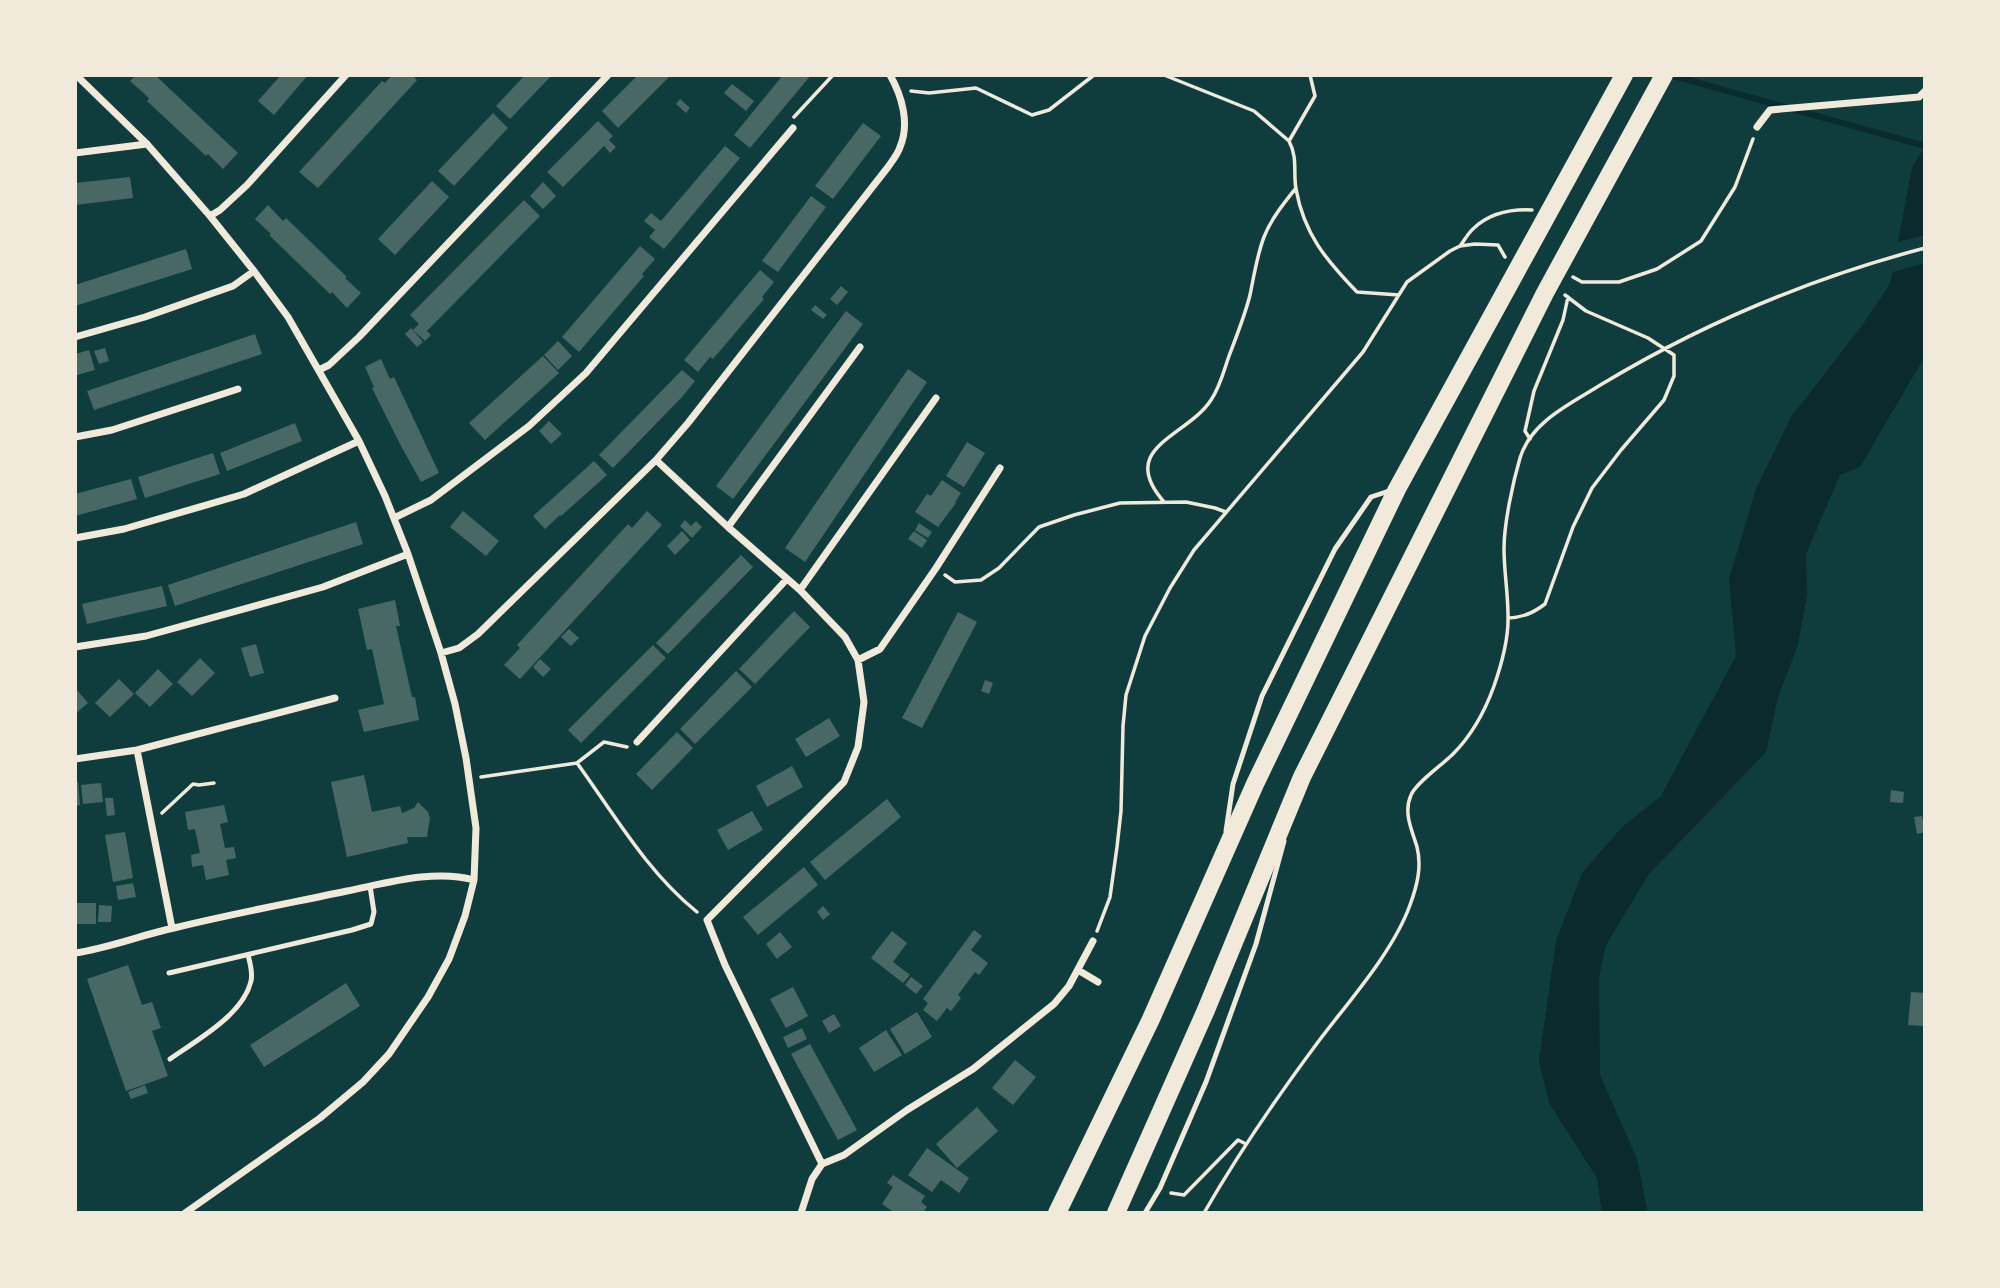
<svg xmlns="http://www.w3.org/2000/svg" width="2000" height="1288" font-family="'Roboto Condensed',sans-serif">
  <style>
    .water { fill: #0a2a2b }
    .pier { fill: #0f3d3e }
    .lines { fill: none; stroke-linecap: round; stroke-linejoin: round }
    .stream { stroke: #0a2a2b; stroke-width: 6 }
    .building { fill: #486865 }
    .path { stroke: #f1e9da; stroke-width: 3.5 }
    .service { stroke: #f1e9da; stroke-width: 5 }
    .minor { stroke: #f1e9da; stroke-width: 7 }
    .trunk { stroke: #f1e9da; stroke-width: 18 }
  </style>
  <rect width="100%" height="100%" fill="#0f3d3e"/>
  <path class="water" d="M1925,146V356L1860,467L1840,475L1806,554L1807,595L1798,645L1778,697L1766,752L1649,874L1606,945L1599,977L1600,1075L1637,1159L1648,1213H1602L1597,1178L1549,1103L1539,1061L1556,941L1582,873L1622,827L1661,796L1736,656L1729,579L1756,489L1791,417L1861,327L1890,284L1912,168Z"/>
  <path class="pier" d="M1925,235V263L1889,273L1894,243Z"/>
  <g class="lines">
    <path class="stream" d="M1670,75L1925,146"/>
  </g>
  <path class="building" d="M136,75H155L238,153L223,169L208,154L206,156L147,101L149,98L130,81Z
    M281,75H308L274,115L258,101Z
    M392,75H412L417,80L318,188L299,172L382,81L385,83Z
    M525,75H552L510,119L496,106Z
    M638,75H671L618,128L602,111Z
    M783,75H811L750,148L734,135Z
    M732,84L754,101L746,111L724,93Z
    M680,99L690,108L686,113L676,104Z
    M493,113L508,128L454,186L438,171Z
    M598,121L613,136L609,140L616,147L610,153L604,146L563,187L547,172Z
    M863,123L881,136L833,199L815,186Z
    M725,146L740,158L664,249L649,237L655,230L644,221L651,213L661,221Z
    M130,177L133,198L75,205V183Z
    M432,181L449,197L395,255L378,239Z
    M543,182L556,196L543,209L530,196Z
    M811,196L826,207L778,272L762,261Z
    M524,200L540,216L427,331L431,335L425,341L413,330L419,324L410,315Z
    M268,205L283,221L286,218L347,277L345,278L361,293L347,308L332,292L330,294L269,235L271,234L255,219Z
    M640,246L655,259L642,274L644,276L579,352L562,337Z
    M186,249L192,269L75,306V285Z
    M760,270L774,282L762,297L764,299L713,359L710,357L698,372L684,360Z
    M841,286L848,292L837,305L830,299Z
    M815,305L827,315L823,319L811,310Z
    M846,311L863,324L733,499L716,486Z
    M411,328L423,342L417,347L405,334Z
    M255,334L262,354L94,410L87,391Z
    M558,341L572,356L558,370L544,355Z
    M105,348L109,361L99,364L94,351Z
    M89,350L95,370L77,375L75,354Z
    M543,356L559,373L485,440L469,423Z
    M381,359L390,379L394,377L439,473L421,482L400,444L372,388L374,387L365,367Z
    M908,369L927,382L805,562L785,548Z
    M682,370L695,381L682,397L613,468L599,455Z
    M549,421L562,434L551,444L539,431Z
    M295,423L302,441L227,471L220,453Z
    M967,442L985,453L964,487L946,476Z
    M213,453L220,474L145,498L138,477Z
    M594,461L607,475L561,516L560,515L545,529L533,516Z
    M131,479L137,499L75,516V494Z
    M942,480L961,493L955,502L956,503L938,527L915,512L927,494L931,496Z
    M463,511L499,541L486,556L450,527Z
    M647,511L662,525L520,679L504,665L520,648L517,645L628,524L632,528Z
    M685,520L691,526L696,521L702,527L692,538L680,526Z
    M356,522L363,544L175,606L168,585Z
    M919,523L932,532L928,538L915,530Z
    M682,531L690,540L675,555L667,546Z
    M914,531L927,540L922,548L908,539Z
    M741,555L753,567L668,654L656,643Z
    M162,586L167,606L87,624L82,604Z
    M395,600L400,626H396L412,697H415L419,720L364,732L358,710L384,704L372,649L367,650L358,609Z
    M794,611L810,627L755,684L739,669Z
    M958,612L977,622L922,728L902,718Z
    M569,629L579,638L571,646L561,637Z
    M256,644L264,673L250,677L241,648Z
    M653,645L666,658L581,743L568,730Z
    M200,658L215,673L192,696L177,682Z
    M540,659L551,669L543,677L533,667Z
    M158,669L173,684L150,707L135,693Z
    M736,671L752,687L695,744L680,729Z
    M119,679L134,694L110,717L95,703Z
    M985,680L993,683L989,694L981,691Z
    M77,690L88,703L75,714V691Z
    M829,718L840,736L806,757L795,739Z
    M677,732L693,748L652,790L636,774Z
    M792,766L803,787L767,807L756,786Z
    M364,775L372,812L400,806L402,813L414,808L418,802L428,812L430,818L427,837H407L408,843L347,857L331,782Z
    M75,782H78L80,805L75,806Z
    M101,783L103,802L83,804L81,785Z
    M1891,790L1904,792L1903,803L1890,802Z
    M105,798H113L115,815L107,816Z
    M887,799L901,817L825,880L810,862Z
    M224,805L228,822L220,824L225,848L234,847L236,858L226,860L229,875L206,880L203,865L192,867L191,855L200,853L195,829L188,830L185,812Z
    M752,811L763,830L728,850L717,830Z
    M1922,816L1925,832L1917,834L1914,817Z
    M125,832L133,878L113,882L105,835Z
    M804,867L818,885L758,935L743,917Z
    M133,883L136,897L118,900L116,886Z
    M75,903H96V924H75Z
    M99,905L112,906L111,922H98Z
    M823,906L830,914L823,920L817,912Z
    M974,930L982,936L971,950L988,963L979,975L975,972L958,995L961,998L951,1011L947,1008L937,1021L923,1010L928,1003L923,999Z
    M892,931L907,943L893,962L910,975L903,983L871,958Z
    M780,932L792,947L777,959L766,944Z
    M128,965L142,1005L152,1002L161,1028L152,1031L168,1076L126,1091L87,979Z
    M911,977L923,986L916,994L905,985Z
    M346,983L360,1006L264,1067L250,1045Z
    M793,987L808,1016L786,1028L770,999Z
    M1911,992L1925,993V1026L1908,1025Z
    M917,1012L932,1037L905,1054L890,1029Z
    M834,1014L841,1026L829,1033L822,1021Z
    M802,1028L807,1039L788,1048L783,1037Z
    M886,1030L902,1055L874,1072L859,1048Z
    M810,1044L857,1130L838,1140L791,1054Z
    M1015,1060L1036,1077L1013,1105L992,1088Z
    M145,1085L148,1093L131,1099L128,1092Z
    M977,1107L998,1131L957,1168L936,1144Z
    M927,1148L969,1178L959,1193L941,1180L932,1192L908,1175Z
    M893,1175L925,1196L921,1202L927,1207L924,1211L927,1213H895L882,1204L893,1187L887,1183Z"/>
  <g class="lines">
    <path class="path" d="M1164,75L1254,111L1289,141
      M1310,75L1315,96L1289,141C1298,158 1293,172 1296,189C1304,234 1326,260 1357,292L1399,295
      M911,91L929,93L976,88L1032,115L1049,110L1094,75
      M794,117L833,75
      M1460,246C1464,241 1468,233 1474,228C1490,213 1511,209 1532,210
      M1573,277L1582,282H1619L1657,269L1701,241L1735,187L1753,139
      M1530,439L1525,431L1534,391L1563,320L1568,297
      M1164,502C1116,447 1187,437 1211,400C1220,387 1224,370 1229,356C1237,335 1245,315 1250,295C1254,276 1257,255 1264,237C1271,219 1284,203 1296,188
      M945,575L955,582L981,580L999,568L1039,527L1074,515L1120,503L1186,502L1215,508L1226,512
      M1508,618C1524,617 1533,613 1545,604L1573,527L1592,488L1621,450L1664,400L1674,376V355L1648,338L1586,311L1565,295
      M577,763L604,742L627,747
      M481,777L577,763C614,814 647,872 697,912
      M162,813L193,784L199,785L214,783
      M1097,931L1110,897L1117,847L1121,811L1123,726L1126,695L1145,636L1170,588L1194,550L1363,352L1407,282L1450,251L1460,246L1475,244L1498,245L1505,257
      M1171,1193L1184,1195L1238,1140L1246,1144
      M1204,1213C1238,1154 1277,1097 1318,1042C1349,1001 1393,952 1410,905C1417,886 1422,867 1417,847C1412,830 1403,813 1411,795C1416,783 1442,765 1453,754C1472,735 1485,711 1494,686C1502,663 1509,639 1508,615C1508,593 1504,571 1504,549C1504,523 1513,482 1520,458C1531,421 1572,403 1602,384C1702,324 1811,278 1925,248"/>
    <path class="service" d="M1226,831L1233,784L1262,696L1335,549L1371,497L1392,490
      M169,973L352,930L371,924L374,912L370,886
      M170,1059C197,1040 243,1015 251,981C253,972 250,963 248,955
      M1145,1213L1160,1188L1206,1082L1256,944L1284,841"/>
    <path class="minor" d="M76,75L147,144L210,216L254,271L288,317L359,441L385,496L408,554L441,653L455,704L466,758L476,828L474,880L465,916L449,959L428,997L389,1054L363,1082L320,1118L185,1213
      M1757,127L1770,110L1919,97L1925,91
      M75,153L147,144
      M210,216L220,210L247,185L346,75
      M75,337L145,317L233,286L254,271
      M319,370L329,365L359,337L608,75
      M75,437L112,430L238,389
      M656,460L728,527L800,590L845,637L858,660L864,702L858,747L844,782L707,920L725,965L822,1164
      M394,518L431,500L529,426L586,373L793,128
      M728,527L860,347
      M75,538L124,529L244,494L359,441
      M800,590L936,398
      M75,647L146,636L323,587L408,554
      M441,653L459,648L478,634L656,460L688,423L888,167C892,161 898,154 900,147C910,124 902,96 890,75
      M858,660L880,649L936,568L1000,468
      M637,742L786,580
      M137,750L172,928
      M75,759L137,750L335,698
      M75,953C109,948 141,935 174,928C231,914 290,903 347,891C387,883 434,869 474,880
      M1078,970L1098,982
      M822,1164L844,1155L907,1110L973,1069L1054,1004L1069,986L1093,941
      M801,1213L812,1179L822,1164"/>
    <path class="trunk" d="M1057,1213L1151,1019L1255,784L1397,489L1624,75
      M1116,1213L1206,1010L1302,777L1545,293L1664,75"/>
  </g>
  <rect width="2000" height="1288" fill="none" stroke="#f1e9da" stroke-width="154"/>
</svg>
